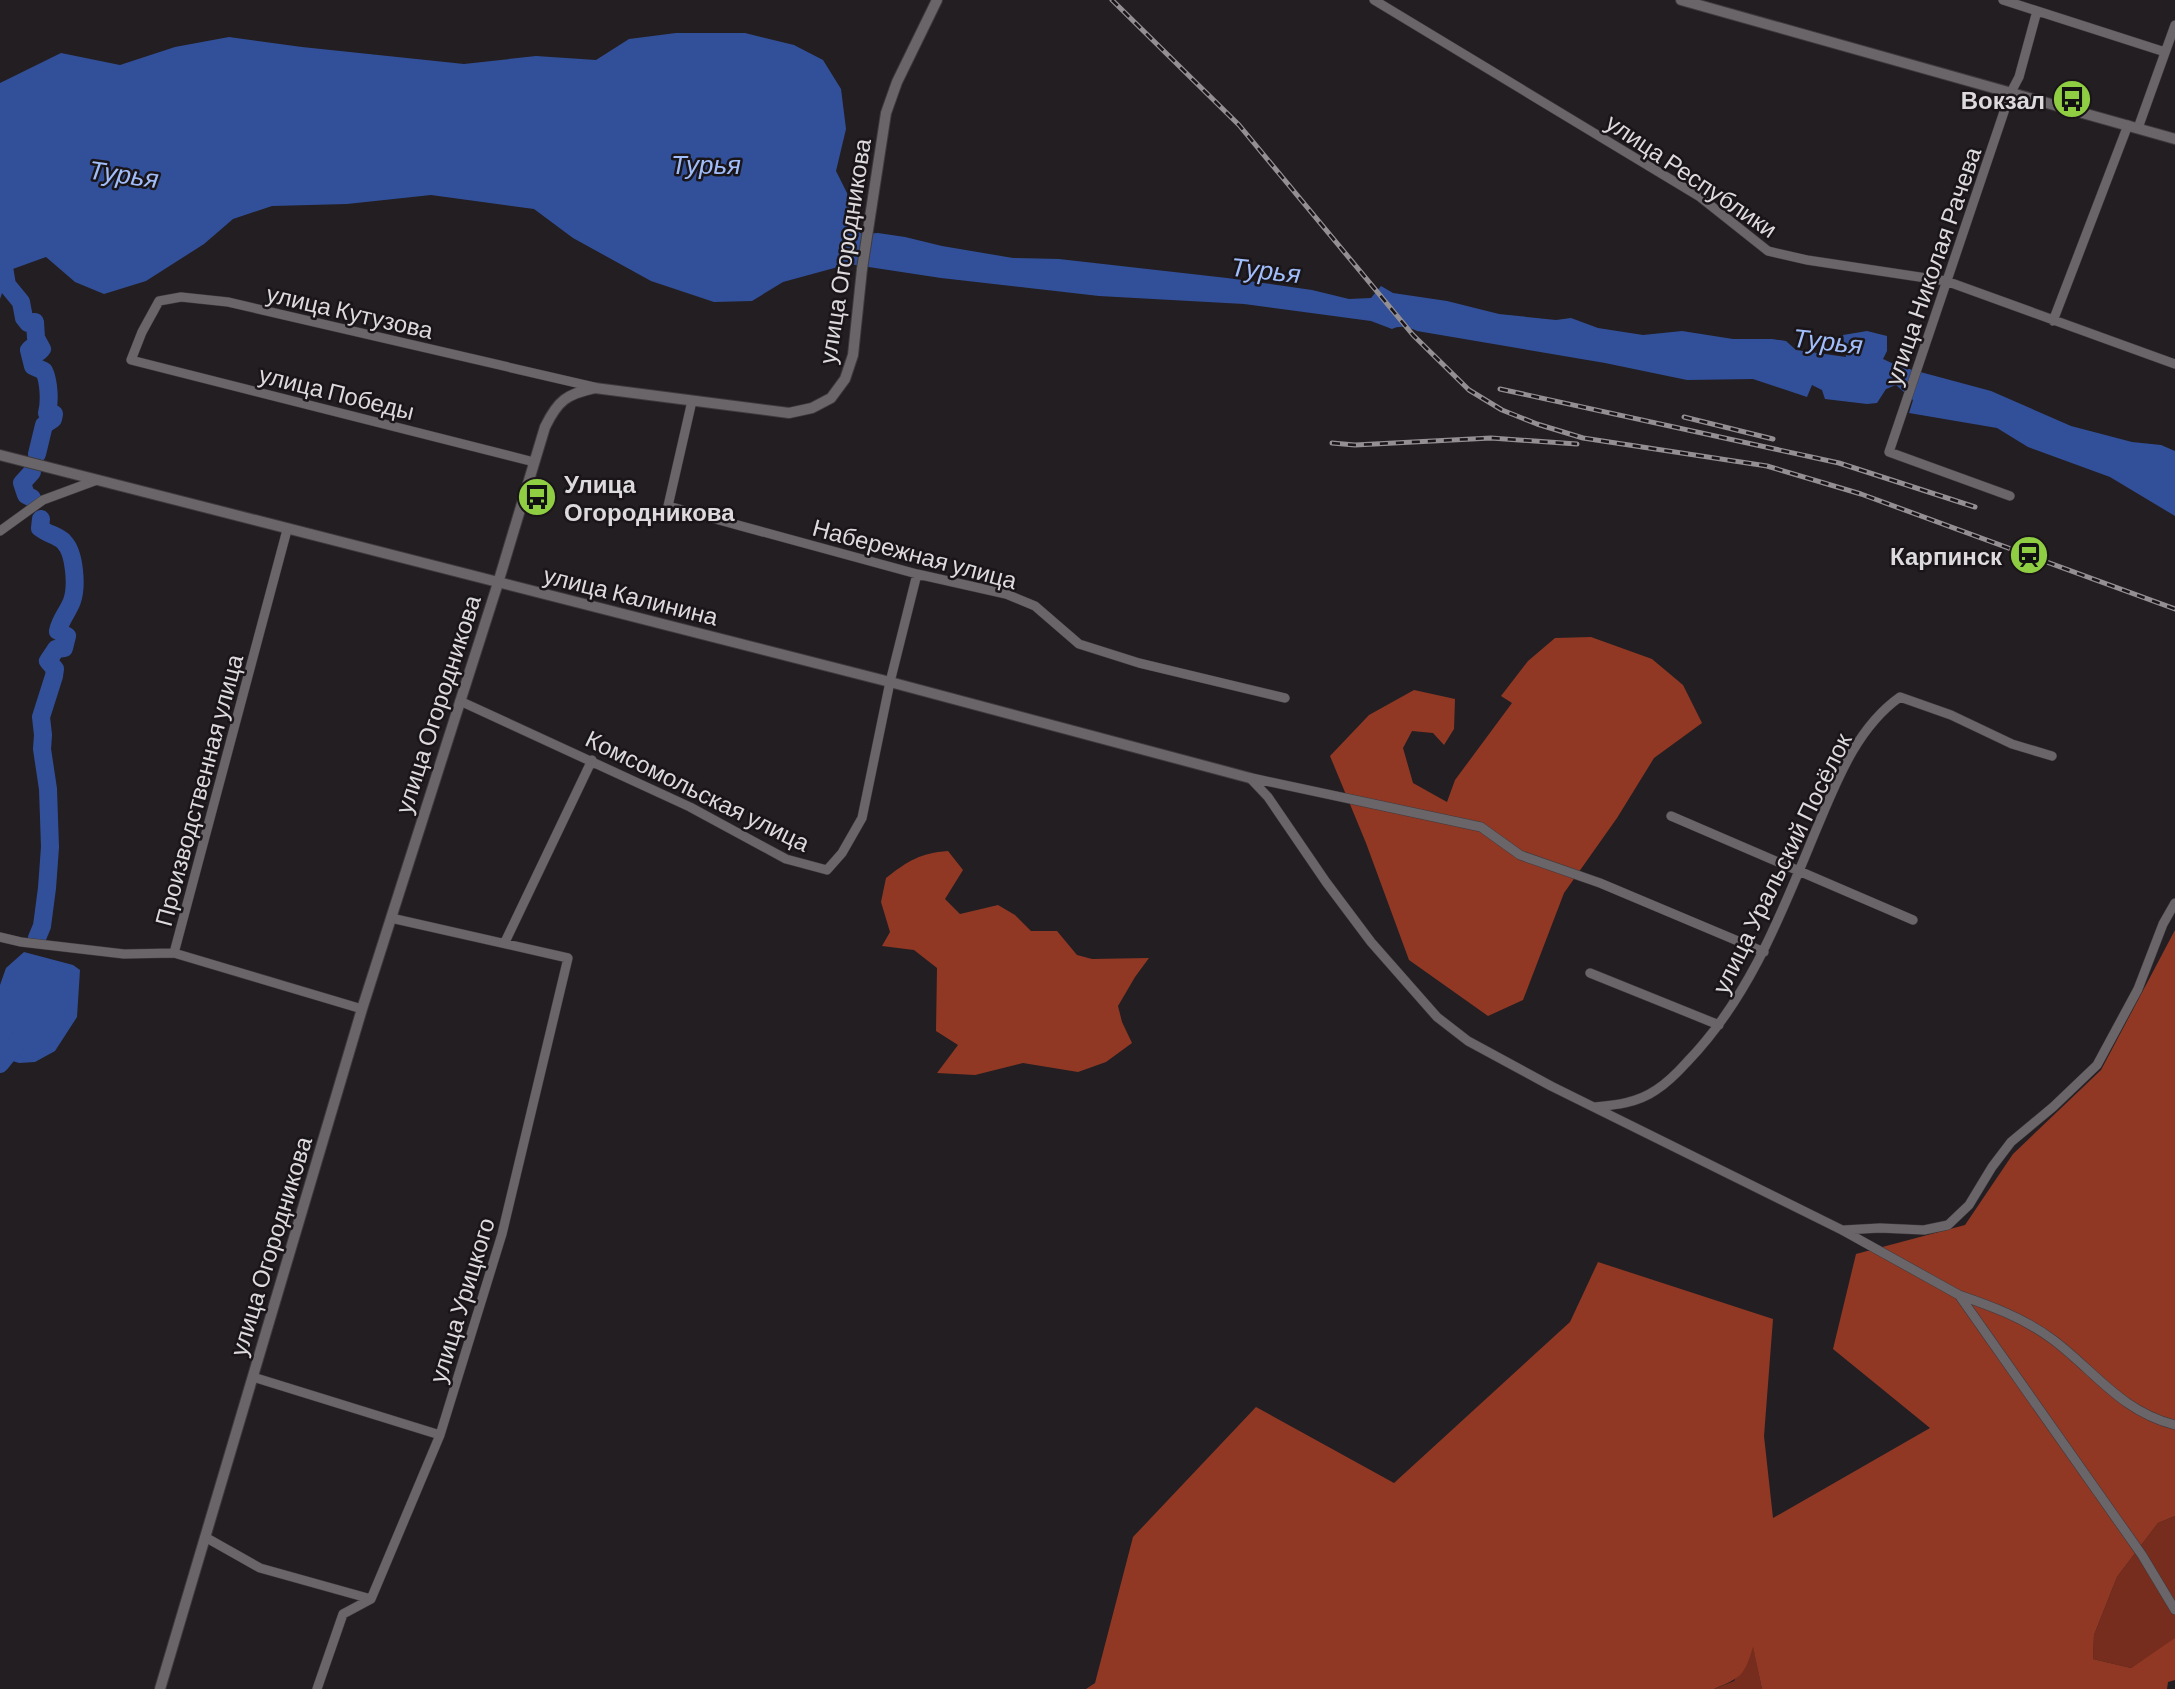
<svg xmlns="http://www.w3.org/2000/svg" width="2175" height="1689" font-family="Barlow,sans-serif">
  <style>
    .green { fill: #762d1d }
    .forest { fill: #903824 }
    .water { fill: #325099 }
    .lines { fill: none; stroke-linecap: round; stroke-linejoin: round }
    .river { stroke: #325099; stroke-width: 18 }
    .minor-casing { stroke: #3e3a3e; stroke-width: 10 }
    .tertiary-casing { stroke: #3e3a3e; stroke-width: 12 }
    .minor { stroke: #6a6569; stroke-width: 9 }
    .tertiary { stroke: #6a6569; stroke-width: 10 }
    .rail-casing { stroke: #938f93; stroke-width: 5 }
    .rail { stroke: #191519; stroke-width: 2.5; stroke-dasharray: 8; stroke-linecap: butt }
    .labels { text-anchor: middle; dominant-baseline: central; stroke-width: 5; stroke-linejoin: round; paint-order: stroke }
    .poi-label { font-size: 24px; font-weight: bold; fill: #dddadd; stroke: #191519; text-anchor: end }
    .street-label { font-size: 24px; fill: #dddadd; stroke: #191519 }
    .water-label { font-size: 26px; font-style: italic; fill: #a1bdfa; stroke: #191519 }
  </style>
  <rect width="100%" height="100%" fill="#231e22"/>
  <path class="green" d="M2175,1516V1639L2131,1668L2093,1659L2094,1635L2117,1577L2158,1523Z
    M1753,1645L1762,1689H1714L1734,1681Z"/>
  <path class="forest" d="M1591,637L1652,659L1683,685L1702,723L1654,758L1617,818L1564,893L1523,1000L1488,1016L1409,960L1366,843L1330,756L1369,715L1414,690L1455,699L1454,729L1444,745L1433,733L1412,731L1403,748L1413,783L1447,802L1455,780L1512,703L1501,696L1528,661L1555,638Z
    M948,851L963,870L945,899L960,914L998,905L1015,915L1031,931H1057L1077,955L1092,959L1149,958L1135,977L1118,1006L1122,1022L1132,1043L1106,1062L1078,1072L1023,1063L975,1075L937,1073L958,1045L936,1031L937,968L914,950L882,946L890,932L881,902L886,878C908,861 920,853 948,851Z
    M2175,930V1516L2158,1523L2117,1577L2094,1635L2093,1659L2131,1668L2175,1638V1680L2168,1682L2167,1689H1762L1753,1647C1744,1676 1742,1677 1714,1689H1086L1095,1683L1133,1537L1256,1407L1394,1483L1570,1322L1598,1262L1773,1319L1764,1436L1773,1518L1930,1428L1833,1349L1856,1254L1965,1225L2013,1154L2101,1070Z"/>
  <path class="water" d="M676,33H745L794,45L823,60L841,89L846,129L836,171L847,193L852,227L862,234L878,233L905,237L942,246L1013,258L1059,259L1227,278L1312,290L1349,299L1371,298L1381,286L1393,293L1447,301L1499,314L1556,320L1571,318L1598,328L1643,335L1682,331L1733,339H1772L1786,341L1796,350L1846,357L1843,335L1867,331L1887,336V351L1883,359L1898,366L1991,391L2071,426L2132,442L2161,445L2175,451V516L2110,477L2028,447L1997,428L1909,413L1913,400L1896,385L1886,389L1877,403L1867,404L1825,399L1822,390L1812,385L1807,397L1753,379L1687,380L1605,363L1417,331C1409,327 1400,325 1392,329L1371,321L1244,304L1099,296L941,278L849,264L783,282L752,301L714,302L651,281L573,238L534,209L431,195L347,204L272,206L233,219L204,244L146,281L104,294L75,282L46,257L10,270L0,299V83L61,53L120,65L175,47L229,37L302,47L464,64L536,56L596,60L629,39Z
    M24,952L73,965L80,970L77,1017L55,1051L35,1062L19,1063L6,1059L0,1051V985L6,968Z"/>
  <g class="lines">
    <path class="river" d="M0,243L7,285L21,302L24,318L28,323L35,322L36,338L42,349L39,352L31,348L29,350L33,366L44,371C49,381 50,402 47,413L54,414L53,419L44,425L37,454
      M32,498L26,495L22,483L32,472
      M37,938L42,926L47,888L50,847L48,789L42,749L43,735L41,717L54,676L55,669L48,661L56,649L64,648L67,636L58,631C60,620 68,612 72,601C77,587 75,553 64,542C59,536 47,534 40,528L41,519
      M0,1064L20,1039"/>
    <g class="minor-casing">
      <path id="minor" d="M1374,0L1700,197L1768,251L1807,260L1946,281L2175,364
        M2003,0L2165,52
        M2138,128L2175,25
        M2053,321L2128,125
        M692,401L668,506L917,574L1006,594L1035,606L1079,644L1139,663L1285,698
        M534,462L131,360L142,332L159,301L181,297L228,302L594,387
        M2010,496L1889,452L2010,94L2019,77L2037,11
        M287,530L174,953L362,1009
        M0,531L43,500L97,480
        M460,701L690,807L786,859L827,870L842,853L862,818L890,682L917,574
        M1250,778L1268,797L1326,882L1371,942L1437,1017L1468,1041L1551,1086L1842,1230L1959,1295L2142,1555L2175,1610
        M1252,778L1481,827L1520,855L1600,883L1764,952
        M1671,816L1913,920
        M0,937L21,942L124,954L174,953
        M505,942L592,760
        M1590,973L1719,1025
        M1595,1107C1616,1105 1637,1103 1656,1090C1667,1083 1678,1072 1687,1062C1750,997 1782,912 1816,830C1836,783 1856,728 1900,697L1951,715L2012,744L2052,756
        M1844,1230L1880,1228L1924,1230L1948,1225L1969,1205L1992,1167L2011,1142L2053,1107L2097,1065L2138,989L2163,924L2175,903
        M1959,1295C1991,1306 2024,1318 2052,1339C2094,1370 2120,1411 2175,1425
        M253,1377L440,1435
        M205,1537L260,1568L371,1599
        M317,1689L343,1614L371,1599L440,1435L502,1234L568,958L391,918"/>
    </g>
    <g class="tertiary-casing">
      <path id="tertiary" d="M1681,0L2175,139
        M0,455L890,682L1250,778
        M160,1689L362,1009L498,583L545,427C558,400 567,394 595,388L789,413L812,408L831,398L845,379L853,355L862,269L886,113L897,82L937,0"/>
    </g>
    <use href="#minor" class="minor"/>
    <use href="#tertiary" class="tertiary"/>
    <g class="rail-casing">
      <path id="rail" d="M1112,0L1239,125L1413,335L1469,390L1502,410L1537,424L1583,438L1767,466L1861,494L2175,609
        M1500,389L1839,463L1975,507
        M1684,417L1773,439
        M1332,443L1355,445L1491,438L1577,444"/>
    </g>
    <use href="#rail" class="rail"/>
  </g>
  <defs>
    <g id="bus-disc" transform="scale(2.0125)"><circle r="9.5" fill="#8fcd42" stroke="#191519"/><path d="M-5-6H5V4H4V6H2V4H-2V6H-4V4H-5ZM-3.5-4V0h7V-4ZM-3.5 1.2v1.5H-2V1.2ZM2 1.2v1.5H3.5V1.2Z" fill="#111"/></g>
    <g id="station-disc" transform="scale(2.0125)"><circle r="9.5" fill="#8fcd42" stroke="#191519"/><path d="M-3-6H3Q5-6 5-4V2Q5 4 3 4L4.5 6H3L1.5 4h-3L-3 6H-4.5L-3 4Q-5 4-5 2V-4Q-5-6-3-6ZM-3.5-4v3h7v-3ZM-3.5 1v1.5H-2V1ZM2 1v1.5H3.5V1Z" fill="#111"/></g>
  </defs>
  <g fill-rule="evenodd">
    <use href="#bus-disc" x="2072" y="99"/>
    <use href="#bus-disc" x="537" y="497"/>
    <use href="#station-disc" x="2029" y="555"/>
  </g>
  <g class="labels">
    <g class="poi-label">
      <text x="2045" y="99">Вокзал</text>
      <text x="564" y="483" text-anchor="start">Улица<tspan x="564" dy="28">Огородникова</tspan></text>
      <text x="2002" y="555">Карпинск</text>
    </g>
    <g class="street-label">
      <text transform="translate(1692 175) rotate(34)">улица Республики</text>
      <text transform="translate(844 251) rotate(-81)">улица Огородникова</text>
      <text transform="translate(1932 266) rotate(-71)">улица Николая Рачева</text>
      <text transform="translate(350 311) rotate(13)">улица Кутузова</text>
      <text transform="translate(337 392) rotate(14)">улица Победы</text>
      <text transform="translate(915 553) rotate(15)">Набережная улица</text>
      <text transform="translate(631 595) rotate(14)">улица Калинина</text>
      <text transform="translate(437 704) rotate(-72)">улица Огородникова</text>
      <text transform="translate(198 790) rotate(-75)">Производственная улица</text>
      <text transform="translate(698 790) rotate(26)">Комсомольская улица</text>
      <text transform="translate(1781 863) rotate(-64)">улица Уральский Посёлок</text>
      <text transform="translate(270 1246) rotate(-73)">улица Огородникова</text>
      <text transform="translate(461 1300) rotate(-73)">улица Урицкого</text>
    </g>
    <g class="water-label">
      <text x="706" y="163">Турья</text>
      <text transform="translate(124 173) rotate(8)">Турья</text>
      <text transform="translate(1266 269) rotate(6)">Турья</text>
      <text transform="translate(1828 340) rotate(6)">Турья</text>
    </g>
  </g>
</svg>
